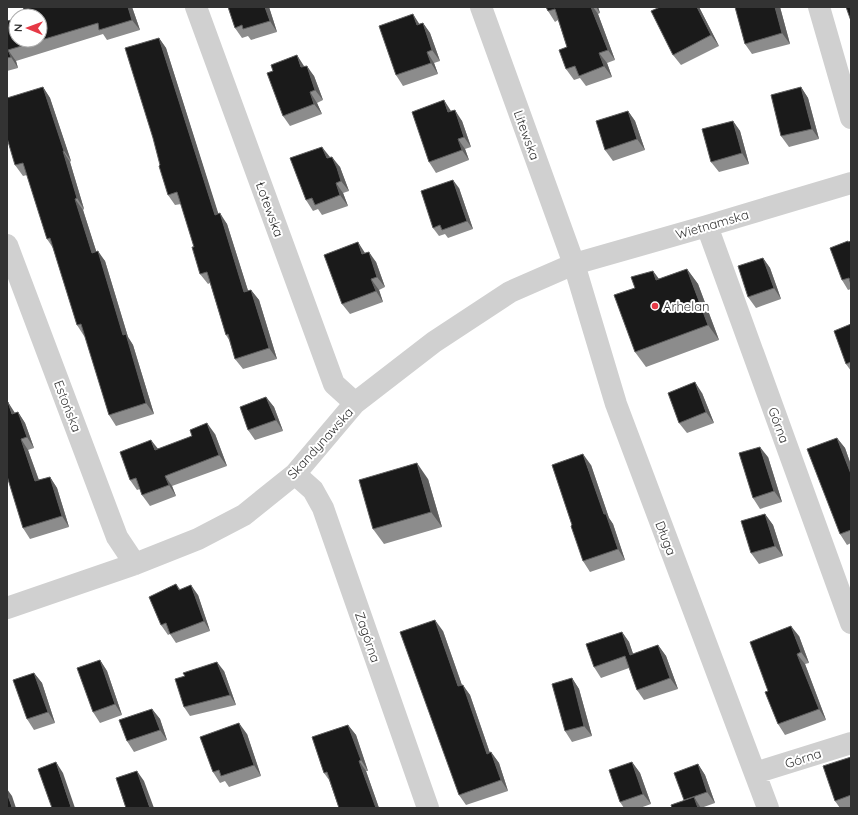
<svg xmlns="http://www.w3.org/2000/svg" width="858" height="815" font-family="Quicksand,sans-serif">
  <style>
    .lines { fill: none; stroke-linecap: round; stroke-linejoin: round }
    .minor { stroke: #d0d0d0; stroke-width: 22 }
    .wall { fill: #8c8c8c }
    .shaded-wall { fill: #5f5f5f }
    .building { fill: #1a1a1a; stroke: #5f5f5f }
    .poi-dot { fill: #e63946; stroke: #fff; stroke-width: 1.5 }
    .labels { text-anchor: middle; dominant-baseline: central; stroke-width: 4; stroke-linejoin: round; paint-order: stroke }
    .street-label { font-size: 13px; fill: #333; stroke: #fff }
    .poi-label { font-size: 13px; fill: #333; stroke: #fff; text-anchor: start }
  </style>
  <rect width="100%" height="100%" fill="#fff"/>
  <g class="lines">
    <path class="minor" d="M196,7L334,384L355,403
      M481,7L574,264L616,404L768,808
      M819,7L851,118
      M707,226L851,623
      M7,245L117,537L135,564
      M295,474L313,490L323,508L428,808
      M7,608L135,564L198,539L244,515L295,474L355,403L434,342L510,292L574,264L707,226L851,183
      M755,773L851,743"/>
  </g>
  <path class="wall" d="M23,7H132L140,30L107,40L103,34L16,61L18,68L7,71V21L26,16Z
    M269,7L277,32L251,40L248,36L242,38L235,28Z
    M546,7H598L600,13L598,14L615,60L607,63L612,77L586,86L580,78L574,80L566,69L567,47L558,20L555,22L548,11Z
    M699,7L719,46L681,65L673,55Z
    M735,7H780L790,44L752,54L745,44Z
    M423,23L430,33L440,61L434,63L438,74L403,86L396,75L419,24Z
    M159,38L166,48L218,214L227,224L248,291L251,290L259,300L277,359L243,369L235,359L229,340L226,335L210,283L208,284L200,274L194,247L181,204L175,205L168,195L160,165Z
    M304,66L314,76L323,100L317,103L322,114L290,126L283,116Z
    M43,87L50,98L71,161L70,162L84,209L83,210L96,251L105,261L128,337L133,345L154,414L116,426L109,415L85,336H84L77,325L53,248L47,239L27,175L23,176L15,165Z
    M801,87L808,98L819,139L789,147L781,136Z
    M452,111L462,121L471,147L465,149L469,160L436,173L429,162Z
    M628,111L635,121L645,150L613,161L605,150Z
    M733,121L740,131L749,164L719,172L711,162Z
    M330,158L340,167L344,178L349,191L343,193L348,206L322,215L318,209L313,211L306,200Z
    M459,188L473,229L448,238L445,234L439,236L433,228Z
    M851,241V289L848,290L842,280L849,242Z
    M365,253L376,262L385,287L379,290L383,302L350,314L342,304Z
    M763,258L770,268L781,299L756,308L748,297Z
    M687,269L698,284L719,340L646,367L635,352V288L653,271L659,279Z
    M851,324V371L846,364Z
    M702,393L714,423L687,433L679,423Z
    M266,397L274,407L283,431L255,440L248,430Z
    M18,412L25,423L34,448L28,450L39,480L50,477L57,488L69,527L30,539L23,528L15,413Z
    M215,434L227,466L172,486L176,496L150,506L142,495L140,489L137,490L130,480L158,449Z
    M837,438L845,448L851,465V543L847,545L840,534Z
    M768,457L782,502L760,509L753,498Z
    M591,465L609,518L613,524L625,560L590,572L583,561L572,525Z
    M428,479L442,527L384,544L373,529Z
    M765,514L773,525L783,556L759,564L751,553Z
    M176,584L180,589L198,595L210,631L176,643L170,634L168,635L161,625Z
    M443,631L462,685L470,695L490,753L491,752L499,763L508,791L466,805L459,795Z
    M622,632L629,642L633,654L658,645L666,656L678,689L644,700L637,690L629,668L601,678L594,667Z
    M799,636L809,663L805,664L826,720L785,735L778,724L768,691Z
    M100,660L107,671L122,715L100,723L93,712Z
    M224,671L236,705L190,716L184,707L185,676Z
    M34,673L42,683L55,723L34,730L27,719Z
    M572,678L579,689L592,736L572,742L565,731Z
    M152,709L160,719L167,740L134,752L127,741Z
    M348,725L356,735L368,771H366L379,808H339L329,780L324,773Z
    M247,734L261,776L229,787L225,781L220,783L213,772Z
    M851,757V807L847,808H840L835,801Z
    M632,762L640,773L651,804L640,808H624L620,802Z
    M698,764L705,775L715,803L701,808L684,800Z"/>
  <path class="shaded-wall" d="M128,7H132L140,30L132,20Z
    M265,7H269L277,32L270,21Z
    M591,7H593L598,14L615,60L608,50Z
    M596,7H598L600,13Z
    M697,7H699L719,46L711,35Z
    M775,7H780L790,44L782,33Z
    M413,14L420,25H417Z
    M423,23L430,33L440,61L432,50Z
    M159,38L166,48L222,225L215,215Z
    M8,50L16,61L18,68L11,57Z
    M427,52L434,63L438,74L431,63Z
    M599,53L607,63L612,77L604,66Z
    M297,55L304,66L308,78L301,67Z
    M307,66L314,76L323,100L315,90Z
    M43,87L50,98L71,161L64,151Z
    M801,87L808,98L819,139L812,129Z
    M310,92L317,103L322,114L314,104Z
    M444,100L451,111L456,123L448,112Z
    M455,110L462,121L471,147L464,137Z
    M628,111L635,121L645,150L637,139Z
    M733,121L740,131L749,164L742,153Z
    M458,139L465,149L469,160L462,150Z
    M322,147L330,157L327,158Z
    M63,151L70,162L84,209L77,198Z
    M332,157L340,167L349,191L341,181Z
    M453,180L459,188L473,229L467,221Z
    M336,183L343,193L348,206L340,195Z
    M75,199L83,210L100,263L92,253Z
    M220,213L227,224L252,303L244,292Z
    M358,242L365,253L362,254Z
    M98,251L105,261L128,337L133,345L154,414L146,403L123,335Z
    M369,252L376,262L385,287L377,277Z
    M763,258L770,268L781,299L774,288Z
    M687,269L698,284L719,340L708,325Z
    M653,271L664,286L656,280Z
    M371,279L379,290L383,302L376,291Z
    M251,290L259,300L277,359L269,348Z
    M695,382L702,393L714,423L706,412Z
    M266,397L274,407L283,431L276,420Z
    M8,402L15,413L20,425L12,414Z
    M18,412L25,423L34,448L27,437Z
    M207,423L215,434L227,466L219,455Z
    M837,438L845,448L851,465V474Z
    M21,439L28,450L43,492L35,481Z
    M151,440L159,450H155Z
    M760,447L768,457L782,502L774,491Z
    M583,454L591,465L609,518L613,524L625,560L618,549L604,514Z
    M417,463L428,479L442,527L431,512Z
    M165,476L172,486L176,496L169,485Z
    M50,477L57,488L69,527L62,516Z
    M765,514L773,525L783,556L775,546Z
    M191,585L198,595L210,631L204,621Z
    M435,620L443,631L466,697L458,686Z
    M791,626L799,636L809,663L801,652Z
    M622,632L629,642L637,665L630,655Z
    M658,645L666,656L678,689L670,678Z
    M797,654L805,664L826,720L819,709Z
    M100,660L107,671L122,715L115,704Z
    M217,662L224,671L236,705L230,695Z
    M34,673L42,683L55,723L48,712Z
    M572,678L579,689L592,736L584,726Z
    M463,685L470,695L494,765L487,754Z
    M152,709L160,719L167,740L160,730Z
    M239,723L247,734L261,776L254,765Z
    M348,725L356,735L368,771L361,760Z
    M491,752L499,763L508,791L501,780Z
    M359,761L366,771L379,808H376Z
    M56,762L63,773L75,808H72L71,807Z
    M632,762L640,773L651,804L643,794Z
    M698,764L705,775L715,803L707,792Z
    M137,771L144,781L154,808H150Z
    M7,789L12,796L16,808H13L12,807L7,793Z
    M694,797L701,808H698Z"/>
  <path class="building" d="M23,7H128L132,20L99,30L98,23L8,50L11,57L7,58V21L16,19V40H40V16H25H26Z
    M228,7H265L270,21L243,29L242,25L235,28Z
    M546,7H591L608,50L599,53L604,66L579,76L575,66L566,69L559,50L567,47L555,9L548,11Z
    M660,7H697L711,35L673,55L651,11Z
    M735,7H775L782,33L745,44Z
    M846,7H851V21Z
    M413,14L417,25L423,23L432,50L427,52L431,63L396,75L379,26Z
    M159,38L215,215L220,213L244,292L251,290L269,348L235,359L228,334L226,335L207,272L200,274L192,247H194L177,192L168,195L159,166L160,165L153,138L125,48Z
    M297,55L301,67L307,66L315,90L310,92L314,104L283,116L267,73L273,71L271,65Z
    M43,87L64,151H63L77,198L75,199L92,253L98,251L123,335L126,334L146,403L109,415L81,324L77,325L50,238L47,239L23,163L15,165L7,138V98Z
    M801,87L812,129L781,136L771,95Z
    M444,100L448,112L455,110L464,137L458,139L462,150L429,162L412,112Z
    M628,111L637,139L605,150L596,121Z
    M733,121L742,153L711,162L702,129Z
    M322,147L327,158L332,157L337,168L341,181L336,183L340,195L315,205L312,198L306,200L290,158Z
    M453,180L467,221L442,230L440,225L433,228L421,191Z
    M848,241V242L851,241V285L849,278L842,280L830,248Z
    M358,242L362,254L369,252L377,277L371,279L376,291L342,304L324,255Z
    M763,258L774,288L748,297L738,266Z
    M687,269L708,325L635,352L614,295L635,288L631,277L653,271L656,280Z
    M851,324V362L846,364L834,331Z
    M695,382L706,412L679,423L668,393Z
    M266,397L276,420L248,430L240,407Z
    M7,402H8L12,414L18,412L22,423L27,437L21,439L35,481L50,477L62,516L23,528L7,476Z
    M207,423L219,455L165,476L169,485L142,495L136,478L130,480L120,452L151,440L155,450L192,436L190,430Z
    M837,438L851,474V530L840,534L807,449Z
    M760,447L774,491L753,498L739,453Z
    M583,454L604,514H606L618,549L583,561L571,526L572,525L552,465Z
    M417,463L431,512L373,529L359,480Z
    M765,514L775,546L751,553L741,521Z
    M176,584L179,590L191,585L204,621L170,634L166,623L161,625L149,597Z
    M435,620L458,686L463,685L487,754L491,752L501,780L459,795L400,632Z
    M791,626L801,652L797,654L819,709L778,724L765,692L768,691L750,642Z
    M622,632L630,655L658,645L670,678L637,690L625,656L594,667L586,644Z
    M100,660L115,704L93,712L77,668Z
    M217,662L230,695L184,707L175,679L185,676L183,673Z
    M34,673L48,712L27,719L13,680Z
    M572,678L584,726L565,731L552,684Z
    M152,709L160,730L127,741L119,720Z
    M239,723L254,765L221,776L219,770L213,772L200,737Z
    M348,725L361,760L359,761L376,808H339L327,772L324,773L312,737Z
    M851,757V795L835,801L823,766Z
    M56,762L71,807L67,808H52L38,769Z
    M632,762L643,794L620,802L609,770Z
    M698,764L707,792L684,800L674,773Z
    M137,771L150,808H126L116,778Z
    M7,793L12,807L9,808H7Z
    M694,797L698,808H672L671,805Z"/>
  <circle class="poi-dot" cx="655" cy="306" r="4"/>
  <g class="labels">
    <g class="street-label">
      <text transform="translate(527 135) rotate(70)">Litewska</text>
      <text transform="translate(270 209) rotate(70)">Łotewska</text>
      <text transform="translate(712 224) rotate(-16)">Wietnamska</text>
      <text transform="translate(68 406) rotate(69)">Estońska</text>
      <text transform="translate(779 425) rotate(70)">Górna</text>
      <text transform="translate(320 443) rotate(-48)">Skandynawska</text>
      <text transform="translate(666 538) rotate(69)">Długa</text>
      <text transform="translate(368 637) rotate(71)">Zagórna</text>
      <text transform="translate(803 758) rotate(-18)">Górna</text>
    </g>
    <g class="poi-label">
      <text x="663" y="306">Arhelan</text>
    </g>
  </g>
  <rect width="858" height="815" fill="none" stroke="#333333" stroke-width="16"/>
  <g transform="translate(28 28) rotate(271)"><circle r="19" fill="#ffffff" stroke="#adadad"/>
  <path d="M0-3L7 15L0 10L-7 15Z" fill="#e63946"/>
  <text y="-6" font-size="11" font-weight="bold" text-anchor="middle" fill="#333333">N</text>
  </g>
</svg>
